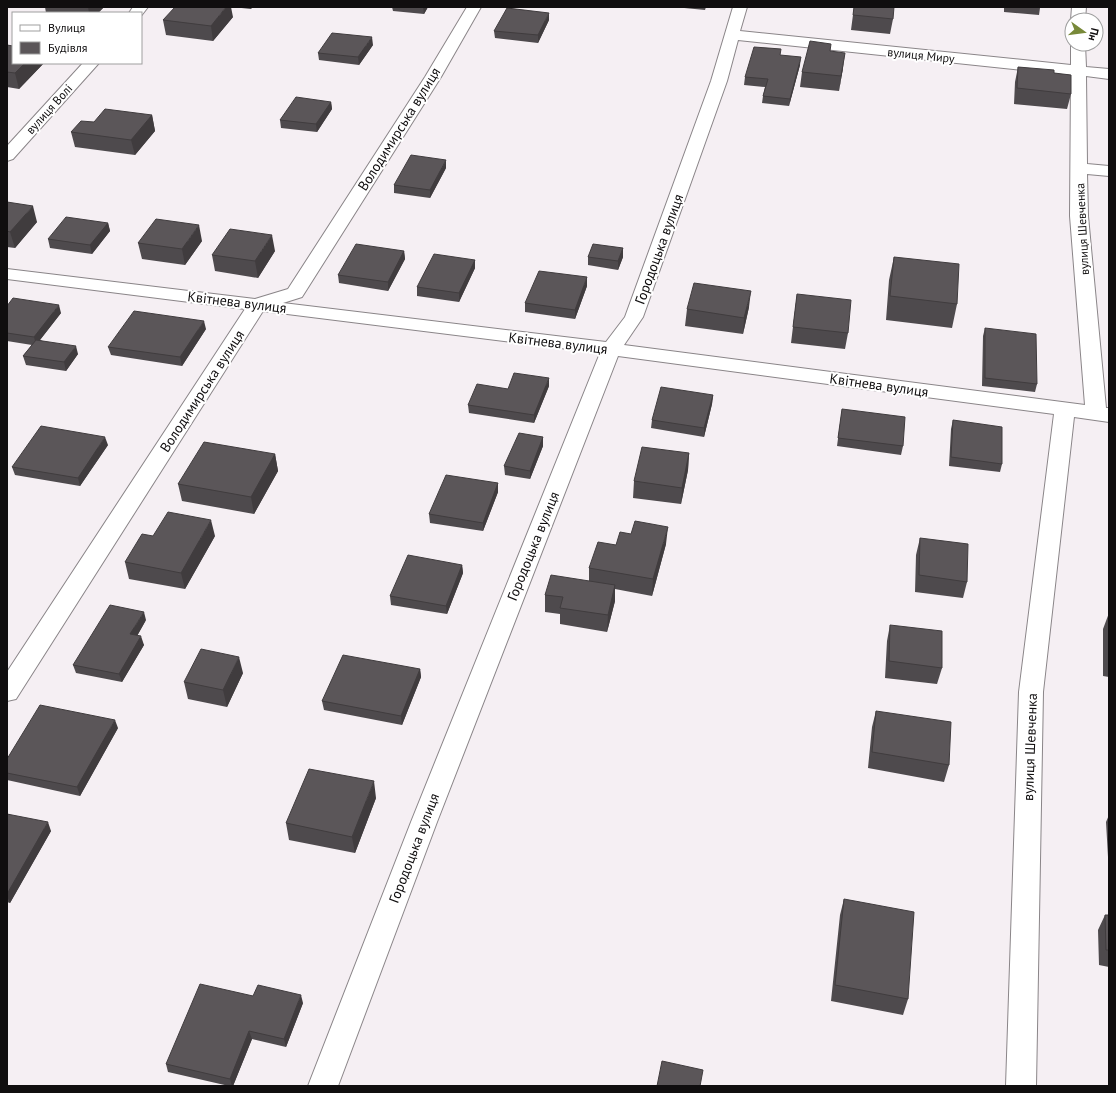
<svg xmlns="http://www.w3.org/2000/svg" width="1116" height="1093" font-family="'PT Sans',sans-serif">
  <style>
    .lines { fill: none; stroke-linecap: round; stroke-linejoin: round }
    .minor-casing { stroke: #8a8588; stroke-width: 2 }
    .minor { fill: #fff; fill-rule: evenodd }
    .wall { fill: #4e4a4d }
    .shaded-wall { fill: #403c3e }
    .building { fill: #5b5659; stroke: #403c3e }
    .labels { text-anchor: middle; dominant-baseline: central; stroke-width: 4; stroke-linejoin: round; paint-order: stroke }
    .far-street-label { font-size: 12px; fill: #100e0f; stroke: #fff }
    .street-label { font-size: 14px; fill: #100e0f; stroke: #fff }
  </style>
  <rect width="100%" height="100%" fill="#f5eff3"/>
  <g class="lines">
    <g class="minor-casing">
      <path id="minor" d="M133,7H148L141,16V13H129Z
        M467,7H481L441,77L302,297L283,303L606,342L625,317L711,81L733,7H747L740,31L1071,65V44L1072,42V44H1085L1086,67L1109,69V79L1086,76L1087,164L1109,166V176L1087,174L1088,216L1106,408H1109V422L1074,417L1043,692L1036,1086H1006L1019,692L1054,414L618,356L437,822L338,1086H308L411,822L600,353L263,311L16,699L7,701V672L245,309L7,279V269L255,299L288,289L425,77ZM738,40L1071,75L1070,216L1085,405L624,345L643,317L727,81Z
        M1072,7H1086L1085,20H1072V22L1071,20Z
        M83,63H99L13,159L7,161V146Z"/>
    </g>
    <use href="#minor" class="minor"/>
  </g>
  <path class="wall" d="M45,7H104L98,13H46Z
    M232,7H253L251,9Z
    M392,7H428L424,14L393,11Z
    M674,7H706L705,10Z
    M854,7L893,19L890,34L851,30Z
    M1004,7H1042V8H1040L1039,15L1004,12Z
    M233,17L213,41L166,35L163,20Z
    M549,20L538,43L495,38L494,31Z
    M7,45L43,64L19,89L7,87Z
    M373,45L359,65L319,60L318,53Z
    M830,51L843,68L839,91L800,87L802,72Z
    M780,55L800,65L789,106L762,103L763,96L765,87L744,85L745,77Z
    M1018,67L1054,73L1071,94L1067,109L1014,104L1015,82Z
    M331,102L332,109L317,132L281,128L280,120Z
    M152,115L155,131L135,155L75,147L71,132Z
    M446,168L430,198L394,193V185Z
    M7,202L37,222L15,248L7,247Z
    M108,223L110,231L92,254L50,248L48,239Z
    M202,241L185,265L142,259L138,243Z
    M623,248V257L618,270L588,265V257Z
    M275,251L258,278L215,271L212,255Z
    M404,251L405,259L388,291L339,283L338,275Z
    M894,257L957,304L952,328L886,320L889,280Z
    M475,260V268L459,302L417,296V287Z
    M587,286L575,319L525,312V303Z
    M797,294L848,333L845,349L791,343Z
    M7,306L61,313L40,340L78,354L66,371L26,365L23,356L32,345L7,341Z
    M749,307L743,334L685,326L687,309Z
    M985,328L1037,384L1035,392L982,386L983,336Z
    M206,329L182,366L111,355L108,347Z
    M549,386L534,423L469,413L468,405L508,389Z
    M713,395L712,404L704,437L651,428L652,420Z
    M842,409L903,446L901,455L837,446Z
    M953,420L1002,464L1000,472L949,466L951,429Z
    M543,437V446L530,479L505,475L504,466Z
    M108,445L80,486L15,475L12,467Z
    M689,453L688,470L681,504L633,498L634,481Z
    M275,454L278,471L254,514L182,501L178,484Z
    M498,483V492L483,531L430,523L429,514Z
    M215,536L185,589L129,579L125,562Z
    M920,538L967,582L963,598L915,592L916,555Z
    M666,544L652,596L615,589V601L607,632L560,624V614L545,612V595L589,581V568L616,545Z
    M462,565L463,573L447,614L391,605L390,596Z
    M1109,613V677L1103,676V629Z
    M146,620L137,636L144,645L122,682L76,673L73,665Z
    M890,625L942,668L937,684L885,678L887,641Z
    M420,669L421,677L402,725L324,710L322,701Z
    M243,673L227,707L188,699L184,682Z
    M876,711L949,765L944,782L868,768L872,727Z
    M118,728L80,796L7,780V759Z
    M376,798L355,853L289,840L286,823Z
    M7,814L51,831L10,903L7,902Z
    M1109,815V857H1108L1106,822Z
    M844,899L908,999L903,1015L831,1001L840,915Z
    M1105,915H1109V967L1099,965L1098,930Z
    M253,996L303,1003L286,1047L252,1039L233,1086H229L168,1072L166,1064Z"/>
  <path class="shaded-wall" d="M88,7H104L98,13H89Z
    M226,7H231L233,17L213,41L211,26Z
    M423,7H428L424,14Z
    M549,13V20L538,43V35Z
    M372,37L373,45L359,65L358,57Z
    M845,53L843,68L839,91L841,76Z
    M801,57L800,65L789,106L790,99Z
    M25,63H43V64L19,89L15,73Z
    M331,102L332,109L317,132L316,124Z
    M152,115L155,131L135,155L131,140Z
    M446,160V168L430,198V190Z
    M33,206L37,222L15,248L10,232Z
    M108,223L110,231L92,254L90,245Z
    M199,225L202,241L185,265L182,249Z
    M272,235L275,251L258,278L255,261Z
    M623,248V257L618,270V261Z
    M404,251L405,259L388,291V282Z
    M475,260V268L459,302V293Z
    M587,277V286L575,319V310Z
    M751,291L749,307L743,334L744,318Z
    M59,305L61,313L36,345L34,337Z
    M204,321L206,329L182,366L180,357Z
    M76,346L78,354L66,371L64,362Z
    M549,378V386L534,423V415Z
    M713,395L712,404L704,437V428Z
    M105,437L108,445L80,486L78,478Z
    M543,437V446L530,479V471Z
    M689,453L688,470L681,504L682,488Z
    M275,454L278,471L254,514L251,497Z
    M498,483V492L483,531V523Z
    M211,520L215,536L185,589L181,573Z
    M668,527L666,544L652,596L653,579Z
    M462,565L463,573L447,614L446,606Z
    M615,585V601L607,632L608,615Z
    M144,612L146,620L133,643L130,634Z
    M141,636L144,645L122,682L119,674Z
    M239,657L243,673L227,707L223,690Z
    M420,669L421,677L402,725L401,716Z
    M115,720L118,728L80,796L77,787Z
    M374,781L376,798L355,853L352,837Z
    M48,822L51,831L10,903L7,896V894Z
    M301,995L303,1003L286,1047L284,1039Z
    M249,1031L252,1039L233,1086H232L230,1079Z"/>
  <path class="building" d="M175,7H226L211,26L163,20Z
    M854,7H894L893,19L853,15Z
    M507,8L549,13L538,35L494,31Z
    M332,33L372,37L358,57L318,53Z
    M810,41L831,44L830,51L845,53L841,76L802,72Z
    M7,45L13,46V63H25L15,73L7,72Z
    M754,47L781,49L780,55L801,57L790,99L763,96L768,79L745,77Z
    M1018,67L1054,70V73L1071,75V94L1017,88Z
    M296,97L331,102L316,124L280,120Z
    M105,109L152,115L131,140L71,132L81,121L94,122Z
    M411,155L446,160L430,190L394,185Z
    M7,202L33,206L10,232L7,231Z
    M66,217L108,223L90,245L48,239Z
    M156,219L199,225L182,249L138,243Z
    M230,229L272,235L255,261L212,255Z
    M356,244L404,251L388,282L338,275Z
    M593,244L623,248L618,261L588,257Z
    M434,254L475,260L459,293L417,287Z
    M894,257L959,264L957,304L890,296Z
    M539,271L587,277L575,310L525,303Z
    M694,283L751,291L744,318L687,309Z
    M797,294L851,300L848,333L793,327Z
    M13,298L59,305L34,337L7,333V306Z
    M134,311L204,321L180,357L108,347Z
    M985,328L1036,334L1037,384L985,378Z
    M36,340L76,346L64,362L23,356Z
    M514,373L549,378L534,415L468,405L477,384L508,389Z
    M661,387L713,395L704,428L652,420Z
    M842,409L905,417L903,446L838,438Z
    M953,420L1002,427V464L951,457Z
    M41,426L105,437L78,478L12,467Z
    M519,433L543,437L530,471L504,466Z
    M204,442L275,454L251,497L178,484Z
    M642,447L689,453L682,488L634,481Z
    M446,475L498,483L483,523L429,514Z
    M168,512L211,520L181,573L125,562L142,534L153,536Z
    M635,521L668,527L653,579L589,568L598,542L616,545L620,532L631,534Z
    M920,538L968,544L967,582L919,575Z
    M408,555L462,565L446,606L390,596Z
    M551,575L615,585L608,615L560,608L563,597L545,595Z
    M110,605L144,612L130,634L141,636L119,674L73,665Z
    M890,625L942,631V668L889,661Z
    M201,649L239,657L223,690L184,682Z
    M343,655L420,669L401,716L322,701Z
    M40,705L115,720L77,787L7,773V759Z
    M876,711L951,722L949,765L872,752Z
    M309,769L374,781L352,837L286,823Z
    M7,814L48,822L7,894Z
    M844,899L914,912L908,999L835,985Z
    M1105,915H1109V950H1106Z
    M200,984L253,996L258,985L301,995L284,1039L249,1031L230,1079L166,1064Z
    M662,1061L703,1070L700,1086H657Z"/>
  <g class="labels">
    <g class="far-street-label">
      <text transform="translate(921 55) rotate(6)">вулиця Миру</text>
      <text transform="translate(49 109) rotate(-48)">вулиця Волі</text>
      <text transform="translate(1082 229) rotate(-93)">вулиця Шевченка</text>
    </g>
    <g class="street-label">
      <text transform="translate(399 129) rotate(-58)">Володимирська вулиця</text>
      <text transform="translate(659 249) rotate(-70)">Городоцька вулиця</text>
      <text transform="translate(237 302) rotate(7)">Квітнева вулиця</text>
      <text transform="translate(558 343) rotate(7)">Квітнева вулиця</text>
      <text transform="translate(879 385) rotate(8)">Квітнева вулиця</text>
      <text transform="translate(202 391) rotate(-57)">Володимирська вулиця</text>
      <text transform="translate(533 546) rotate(-68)">Городоцька вулиця</text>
      <text transform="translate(1030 747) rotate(-88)">вулиця Шевченка</text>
      <text transform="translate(414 848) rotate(-69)">Городоцька вулиця</text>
    </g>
  </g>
  <rect width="1116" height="1093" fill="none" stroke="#100e0f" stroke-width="16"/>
  <rect x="12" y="12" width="130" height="52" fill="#ffffff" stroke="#9f9f9f"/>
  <rect x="20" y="25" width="20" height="6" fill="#ffffff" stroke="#9f9f9f"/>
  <text x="48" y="32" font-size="12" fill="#100e0f">Вулиця</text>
  <rect x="20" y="42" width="20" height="12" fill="#5b5659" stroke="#9f9f9f"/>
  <text x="48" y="52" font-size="12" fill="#100e0f">Будівля</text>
  <g transform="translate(1084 32) rotate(104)"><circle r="19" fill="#ffffff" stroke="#9f9f9f"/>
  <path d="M0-3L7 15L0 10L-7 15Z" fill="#788939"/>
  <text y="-6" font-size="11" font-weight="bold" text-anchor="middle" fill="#100e0f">Пн</text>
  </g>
</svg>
